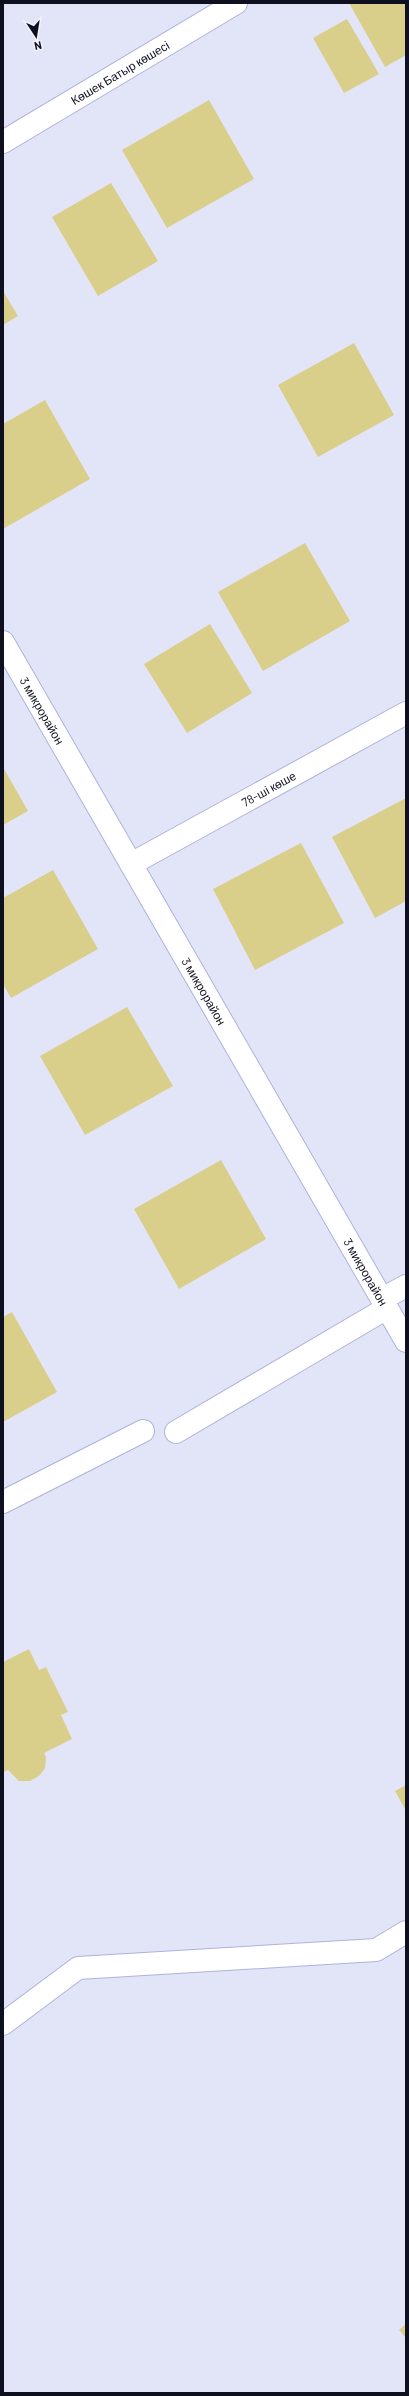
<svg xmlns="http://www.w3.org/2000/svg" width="409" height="2396" font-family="Barlow,sans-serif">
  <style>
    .building { fill: #dace8b }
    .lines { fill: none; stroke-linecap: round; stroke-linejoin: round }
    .minor-casing { stroke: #adb2de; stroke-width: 24 }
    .minor { stroke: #fff; stroke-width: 22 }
    .labels { text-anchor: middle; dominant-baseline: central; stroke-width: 4; stroke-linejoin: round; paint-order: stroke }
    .street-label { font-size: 12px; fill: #0f101f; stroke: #f2f3fc }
  </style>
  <rect width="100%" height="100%" fill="#e2e5f8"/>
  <path class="building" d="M349,3H406V55L385,67Z
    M347,19L379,74L344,93L313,38Z
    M209,100L254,179L167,228L122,150Z
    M111,183L158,261L98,296L52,217Z
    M3,291L18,316L3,325Z
    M354,343L394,415L318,457L278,385Z
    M45,400L90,479L3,529V424Z
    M305,543L350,621L263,671L218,592Z
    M210,624L252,693L187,733L144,664Z
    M3,767L28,811L3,825Z
    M406,798V901L375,918L332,837Z
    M301,843L344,923L255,970L213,889Z
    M53,870L98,949L11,998L3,984V898Z
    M127,1007L173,1086L85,1135L40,1056Z
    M221,1160L266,1239L179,1289L134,1209Z
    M12,1312L57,1392L3,1422V1317Z
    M29,1649L39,1670L46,1667L68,1712L61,1715L72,1739L44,1753L46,1757L45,1768L39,1776L30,1781H19L8,1770L3,1772V1662Z
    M406,1785V1811L395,1791Z
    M406,2324V2338L399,2330Z"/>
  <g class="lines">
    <g class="minor-casing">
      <g id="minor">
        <path id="s1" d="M3,142L236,3"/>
        <path id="s2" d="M3,642L406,1341"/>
        <path id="s3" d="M131,864L406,713"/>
        <path d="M382,1299L406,1286"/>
        <path d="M176,1432L387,1308"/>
        <path d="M3,1502L143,1431"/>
        <path d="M3,2024L78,1968L376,1950L406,1932"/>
      </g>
    </g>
    <use href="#minor" class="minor"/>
  </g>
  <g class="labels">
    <g class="street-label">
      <text stroke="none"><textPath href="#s1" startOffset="136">Көшек Батыр көшесі</textPath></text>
      <text stroke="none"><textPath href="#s2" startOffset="79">3 микрорайон</textPath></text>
      <text stroke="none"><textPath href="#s3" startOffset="157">78-ші көше</textPath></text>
      <text stroke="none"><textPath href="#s2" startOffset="403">3 микрорайон</textPath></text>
      <text stroke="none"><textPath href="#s2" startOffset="727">3 микрорайон</textPath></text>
    </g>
  </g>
  <rect width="409" height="2396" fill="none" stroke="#0f101f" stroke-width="8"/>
  <g transform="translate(36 36) rotate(168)" stroke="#f2f3fc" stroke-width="3" paint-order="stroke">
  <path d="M0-3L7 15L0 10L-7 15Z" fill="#0f101f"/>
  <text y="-6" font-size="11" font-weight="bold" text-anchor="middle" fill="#0f101f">N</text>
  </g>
</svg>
